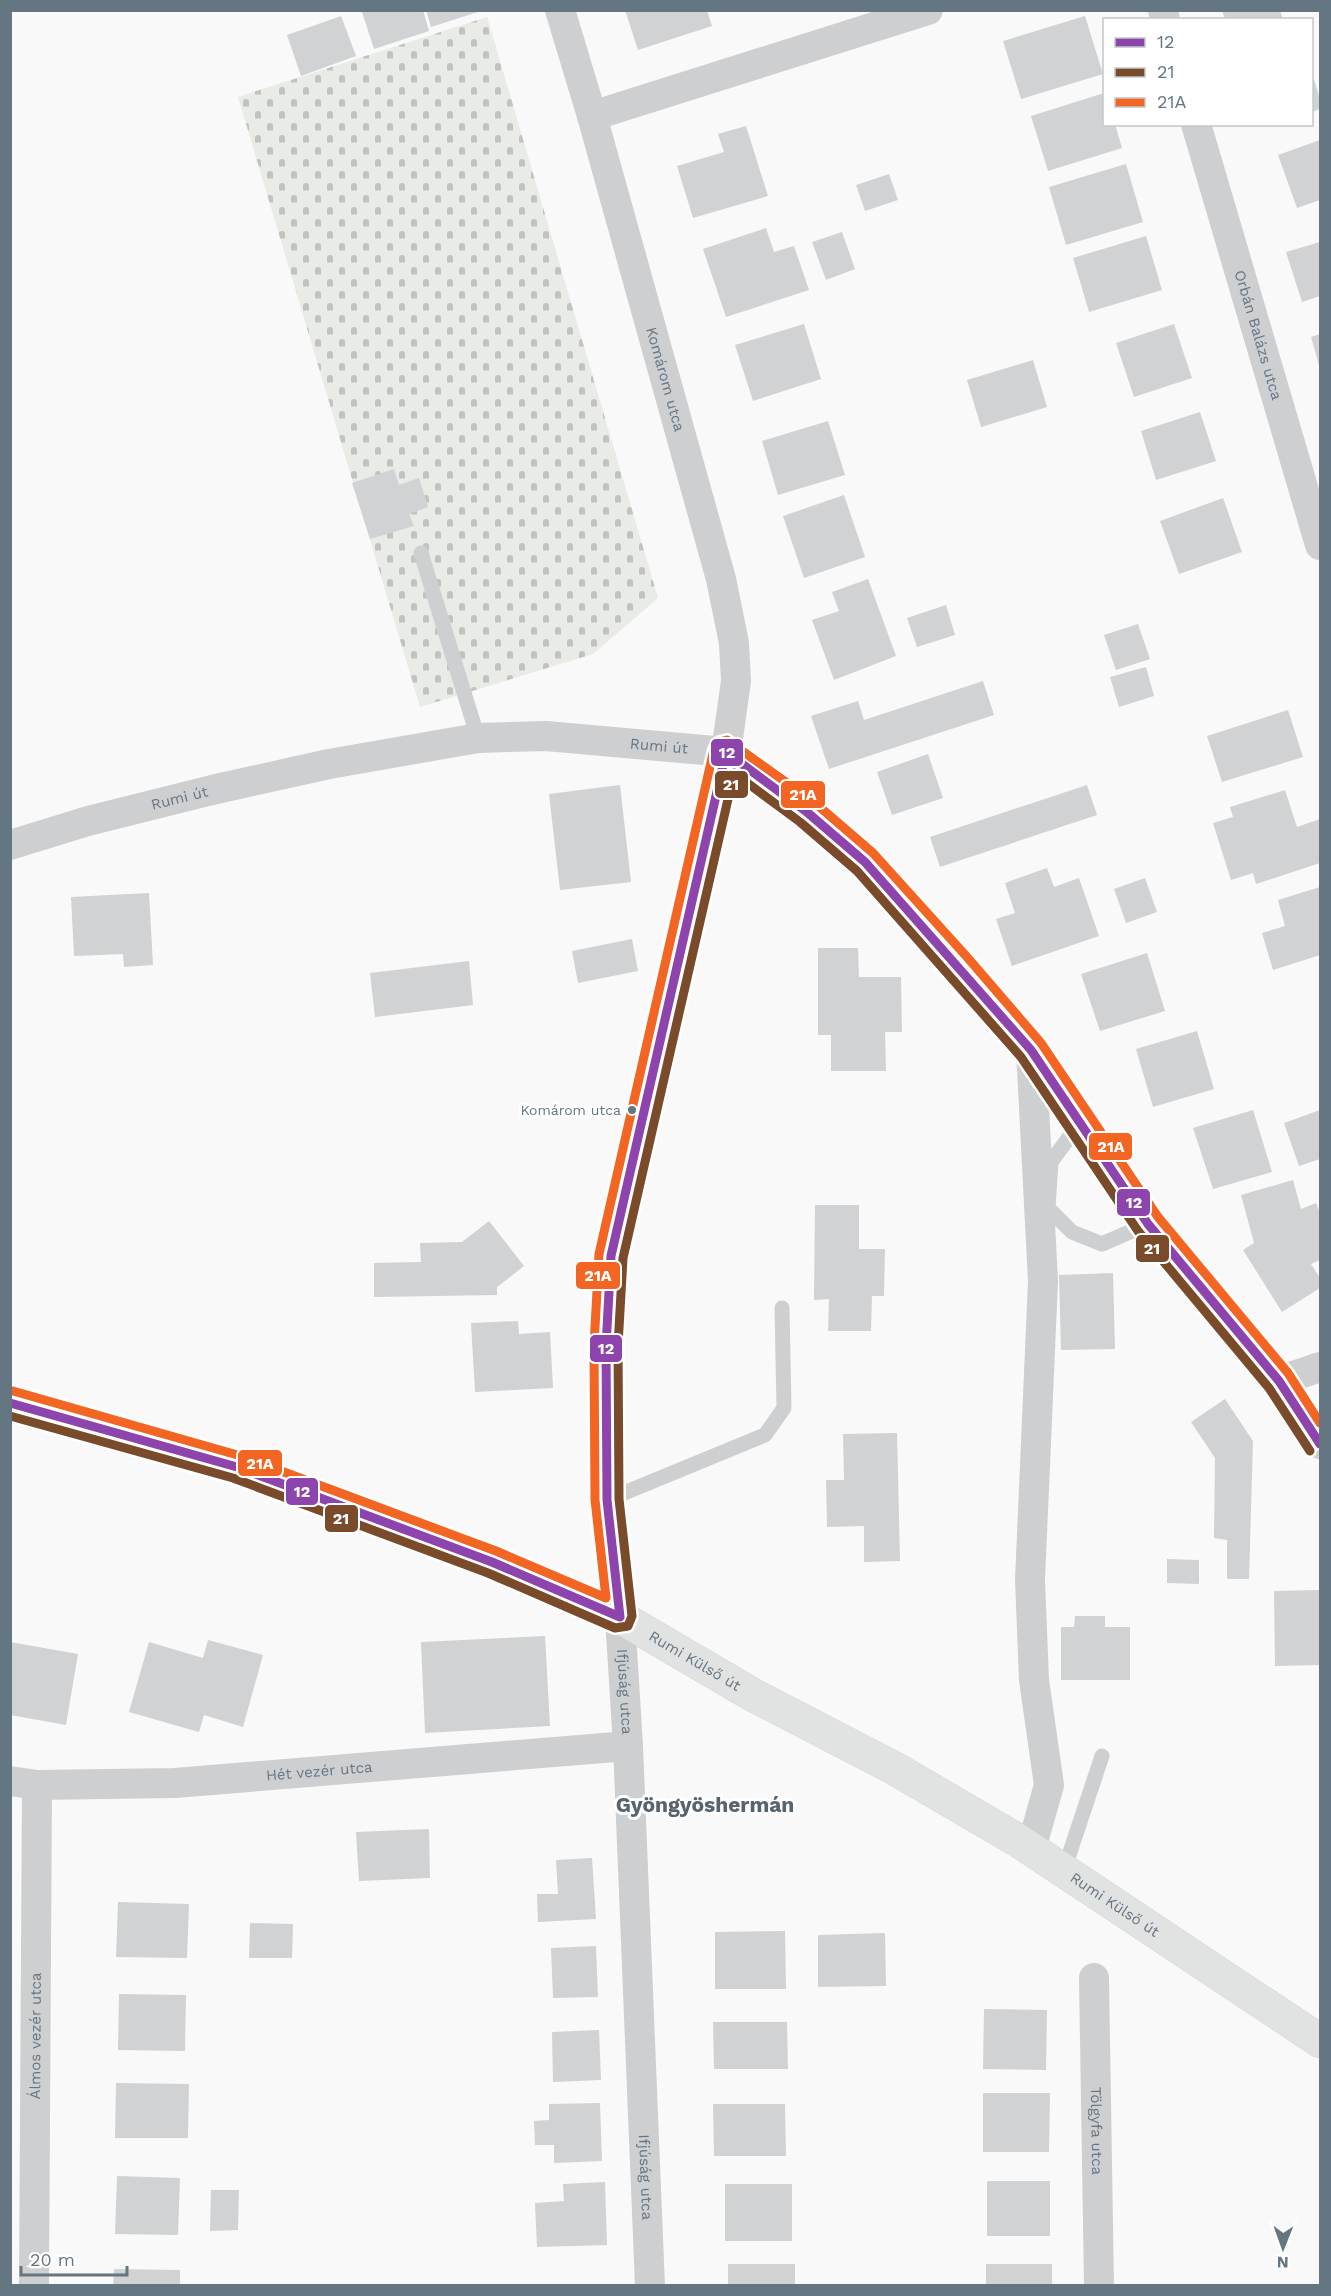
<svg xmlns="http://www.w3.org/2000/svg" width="1331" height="2296" font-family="'Work Sans',sans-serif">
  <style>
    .cemetery { fill: url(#cemetery-stones) }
    .building { fill: #d0d2d3 }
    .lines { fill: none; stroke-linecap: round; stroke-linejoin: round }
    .secondary-casing { stroke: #d5d6d7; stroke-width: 34 }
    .lane { stroke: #cecfd0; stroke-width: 15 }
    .street { stroke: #cecfd0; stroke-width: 30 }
    .secondary { stroke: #e1e2e2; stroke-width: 33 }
    .bus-1-casing { stroke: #fff; stroke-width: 14 }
    .bus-2-casing { stroke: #fff; stroke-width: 14 }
    .bus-3-casing { stroke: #fff; stroke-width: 14 }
    .bus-1 { stroke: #8e44ad; stroke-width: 9 }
    .bus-2 { stroke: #7a4b2a; stroke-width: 9 }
    .bus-3 { stroke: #f26522; stroke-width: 9 }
    .bus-dot { fill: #657683; stroke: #fff; stroke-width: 2 }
    .labels { text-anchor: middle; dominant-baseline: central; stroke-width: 6; stroke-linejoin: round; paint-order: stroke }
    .bus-label { font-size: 14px; fill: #657683; stroke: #fff; text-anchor: end }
    .street-label { font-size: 15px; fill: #657683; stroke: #fff }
    .district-label { font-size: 21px; font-weight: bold; fill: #57646e; stroke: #fff }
    .line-badge { stroke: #fff; stroke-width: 2 }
    .badge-label { font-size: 16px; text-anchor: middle; font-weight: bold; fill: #fff }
  </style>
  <defs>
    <pattern id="cemetery-stones" width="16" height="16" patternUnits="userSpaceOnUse" patternTransform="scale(1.5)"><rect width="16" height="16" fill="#e8ebe6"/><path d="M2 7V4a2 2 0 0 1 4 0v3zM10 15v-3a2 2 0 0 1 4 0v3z" fill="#c0c3c0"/></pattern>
  </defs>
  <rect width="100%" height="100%" fill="#f9f9f9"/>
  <path class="cemetery" d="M487,17L658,598L593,654L420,707L238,97Z"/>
  <path class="building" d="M366,10H423L429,31L374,49L362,12Z
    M426,10H481V11L431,27Z
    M625,10H707L712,26L638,50Z
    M1222,10H1280L1283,20H1225Z
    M341,16L356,56L301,76L287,35Z
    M1085,16L1103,74L1021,99L1003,41Z
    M1312,73L1320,99V109L1312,112Z
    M1104,93V124H1115L1122,148L1048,171L1031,116Z
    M746,126L768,196L693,218L677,166L724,152L718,134Z
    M1320,140V200L1297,208L1278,155Z
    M1126,164L1143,222L1066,245L1049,187Z
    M889,174L898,200L865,211L856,185Z
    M766,228L774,252L794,246L809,290L726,317L703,249Z
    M842,232L855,269L826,280L812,242Z
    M1146,236L1162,290L1089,312L1073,258Z
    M1320,242V296L1302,302L1286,252Z
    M804,324L821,379L753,401L735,345Z
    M1174,324L1192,378L1134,397L1116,343Z
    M1320,334V369L1311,337Z
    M1033,360L1047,407L981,427L967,380Z
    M1200,412L1216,461L1156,480L1141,431Z
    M828,421L845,475L778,495L762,441Z
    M394,469L399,485L419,478L428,507L409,514L414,526L370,539L352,483Z
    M844,495L865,557L804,578L783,516Z
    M1223,498L1242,552L1179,574L1160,521Z
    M868,579L896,656L834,680L812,620L839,611L832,592Z
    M946,605L955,635L917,647L907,618Z
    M1138,624L1150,659L1116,670L1104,635Z
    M1146,667L1154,696L1119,707L1110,677Z
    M983,681L994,715L829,769L811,716L858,701L864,720Z
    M1288,710L1303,757L1222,782L1207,736Z
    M928,754L943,798L892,815L877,772Z
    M620,785L631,882L560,890L549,794Z
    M1087,785L1097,815L940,867L930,837Z
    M1285,790L1297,827L1320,819V863L1256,884L1253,873L1231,880L1213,823L1233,817L1230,807Z
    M1047,868L1054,887L1079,878L1099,936L1012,966L996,919L1015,913L1005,883Z
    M1145,878L1157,912L1126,923L1114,889Z
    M1320,887V955L1273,970L1262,933L1285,926L1278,900Z
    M149,893L153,965L124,967L123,954L74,956L71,897Z
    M632,939L638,971L578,983L572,951Z
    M818,948H858L859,977H901L902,1032H885L886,1071H831V1035H818Z
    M1147,953L1165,1011L1100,1031L1081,974Z
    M469,961L473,1005L375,1017L370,973Z
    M1197,1031L1214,1089L1153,1107L1136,1049Z
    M1253,1110L1272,1172L1213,1189L1193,1128Z
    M1320,1110V1159L1299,1166L1284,1123Z
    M1293,1180L1301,1209L1316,1203L1320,1213V1260L1311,1264L1320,1278V1288L1282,1312L1243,1250L1254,1243L1241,1195Z
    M815,1205H859V1249H885L884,1296H872L871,1331H828L829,1299L814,1300Z
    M489,1221L524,1266L497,1287V1295L374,1297V1263L421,1262L420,1243L462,1242Z
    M1113,1273L1115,1349L1061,1350L1059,1275Z
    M518,1321L519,1334L550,1332L553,1388L475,1392L471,1323Z
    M1225,1399L1253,1441L1249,1579H1227V1540L1214,1538L1215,1458L1191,1422Z
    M897,1433L900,1561L864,1562V1526L827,1527L826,1480H844L843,1434Z
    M1167,1559L1199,1560V1584L1167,1583Z
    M1320,1590V1665L1275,1666L1274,1591Z
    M1075,1616H1105V1627H1130V1680H1061V1627H1074Z
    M545,1636L550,1726L425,1733L421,1642Z
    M208,1640L263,1655L243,1727L204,1715L199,1732L129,1712L149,1642L203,1658Z
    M10,1642L78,1654L66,1725L10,1715Z
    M429,1829L430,1878L359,1881L356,1832Z
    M592,1858L596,1919L538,1922L537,1894H558L556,1860Z
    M118,1902L189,1904L187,1958L116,1957Z
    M250,1923L293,1924L292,1958H249Z
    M785,1931L786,1989H715V1932Z
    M885,1933L886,1986L818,1987V1935Z
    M596,1946L598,1997L553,1998L551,1948Z
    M119,1994L186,1995L185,2051L118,2050Z
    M984,2009L1047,2010L1046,2070L983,2069Z
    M713,2022H787L788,2069H714Z
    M599,2030L601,2080L553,2082L552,2032Z
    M116,2083L189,2084L188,2138H115Z
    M983,2093H1050L1049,2152H983Z
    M600,2103L602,2161L554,2163V2145H535L534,2121L549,2120V2104Z
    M713,2104H785L786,2156H714Z
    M117,2176L180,2178L178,2235L115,2234Z
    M987,2181H1050V2236H987Z
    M605,2182L607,2245L537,2247L535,2203L564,2201L563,2184Z
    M725,2184H792V2241H725Z
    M211,2190H239L238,2230L210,2231Z
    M728,2264H795V2286H728Z
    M986,2264H1052V2286H986Z
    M114,2269L180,2270V2286H113Z"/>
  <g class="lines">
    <g class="secondary-casing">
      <g id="secondary">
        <path id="s7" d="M10,1403L237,1467L492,1562L620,1617L753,1695L894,1768L1019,1841L1320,2041"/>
      </g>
    </g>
    <path class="lane" d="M421,553L478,738
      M1081,1121L1051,1162L1048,1208L1072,1232L1102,1244L1148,1224
      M607,1500L765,1435L784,1408L782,1308
      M1064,1870L1102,1756"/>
    <g class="street">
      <path id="s1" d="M560,10L592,116L721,579L734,643L736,681L726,752L611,1256L606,1346L607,1500L620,1617L628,1746L650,2286"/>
      <path d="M1163,10L1165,20"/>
      <path d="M592,116L928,10"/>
      <path id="s2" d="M1196,124L1320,545"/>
      <path id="s3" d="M10,845L88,821L212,790L329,764L478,738L546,736L726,752L808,813L865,862L958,965L1031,1050L1148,1224L1279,1381L1320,1444"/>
      <path d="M1031,1050L1043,1281L1030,1580L1034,1680L1049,1785L1031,1849"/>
      <path d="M1279,1381L1320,1367"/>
      <path id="s4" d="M10,1781L37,1785L175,1783L628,1746"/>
      <path id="s5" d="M1094,1978L1099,2286"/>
      <path id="s6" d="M34,2286L37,1785"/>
    </g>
    <use href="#secondary" class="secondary"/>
    <g class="bus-1-casing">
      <path id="bus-1" d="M10,1403L237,1467L492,1562L620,1617L607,1500L606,1346L611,1256L726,752L808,813L865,862L1031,1050L1148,1224L1279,1381L1320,1444"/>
    </g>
    <g class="bus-2-casing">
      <path id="bus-2" d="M10,1416L233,1478L488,1573L615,1628L628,1626L632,1616L619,1499L618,1346L623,1258L734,773L800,822L857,871L1021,1057L1138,1231L1269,1388L1310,1451"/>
    </g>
    <g class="bus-3-casing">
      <path id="bus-3" d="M13,1391L241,1456L496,1551L606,1598L595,1500L594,1346L599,1254L714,749L719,742L727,740L815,803L873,853L967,957L1041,1043L1158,1217L1288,1373L1320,1423"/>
    </g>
    <use href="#bus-1" class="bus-1"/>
    <use href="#bus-2" class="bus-2"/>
    <use href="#bus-3" class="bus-3"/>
  </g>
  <circle class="bus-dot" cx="632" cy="1110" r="5"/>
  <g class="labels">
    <g class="bus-label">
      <text x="621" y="1110">Komárom utca</text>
    </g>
    <g class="street-label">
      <text stroke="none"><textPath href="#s2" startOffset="220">Orbán Balázs utca</textPath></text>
      <text stroke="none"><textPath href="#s1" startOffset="384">Komárom utca</textPath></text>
      <text stroke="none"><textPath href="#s3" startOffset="662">Rumi út</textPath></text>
      <text stroke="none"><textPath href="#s3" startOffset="176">Rumi út</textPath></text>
      <text stroke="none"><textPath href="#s7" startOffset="734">Rumi Külső út</textPath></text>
      <text stroke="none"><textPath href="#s1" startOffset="1720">Ifjúság utca</textPath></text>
      <text stroke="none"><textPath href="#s4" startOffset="310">Hét vezér utca</textPath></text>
      <text stroke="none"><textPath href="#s7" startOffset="1220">Rumi Külső út</textPath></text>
      <text stroke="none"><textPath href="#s6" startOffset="250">Álmos vezér utca</textPath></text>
      <text stroke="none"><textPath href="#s5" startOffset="153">Tölgyfa utca</textPath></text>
      <text stroke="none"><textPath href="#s1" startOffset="2206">Ifjúság utca</textPath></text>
    </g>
    <g class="district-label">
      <text x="705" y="1804">Gyöngyöshermán</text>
    </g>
  </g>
  <g class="line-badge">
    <rect x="710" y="738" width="34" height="29" rx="6" fill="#8e44ad"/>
    <rect x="714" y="770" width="35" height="29" rx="6" fill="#7a4b2a"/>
    <rect x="780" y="780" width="46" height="29" rx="6" fill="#f26522"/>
    <rect x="1088" y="1132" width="45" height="29" rx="6" fill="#f26522"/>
    <rect x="1116" y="1188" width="35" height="29" rx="6" fill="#8e44ad"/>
    <rect x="1135" y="1234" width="35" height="29" rx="6" fill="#7a4b2a"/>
    <rect x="575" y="1261" width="46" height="29" rx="6" fill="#f26522"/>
    <rect x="589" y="1334" width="34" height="29" rx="6" fill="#8e44ad"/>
    <rect x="237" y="1449" width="46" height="28" rx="6" fill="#f26522"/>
    <rect x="285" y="1477" width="34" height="29" rx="6" fill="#8e44ad"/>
    <rect x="324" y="1504" width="35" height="29" rx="6" fill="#7a4b2a"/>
  </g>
  <g class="badge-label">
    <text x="727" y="758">12</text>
    <text x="731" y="790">21</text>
    <text x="803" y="800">21A</text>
    <text x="1111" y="1152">21A</text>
    <text x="1134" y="1208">12</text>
    <text x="1152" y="1254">21</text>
    <text x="598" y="1281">21A</text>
    <text x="606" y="1354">12</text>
    <text x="260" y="1469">21A</text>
    <text x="302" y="1497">12</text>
    <text x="341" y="1524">21</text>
  </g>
  <rect width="1331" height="2296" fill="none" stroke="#657683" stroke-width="24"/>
  <rect x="1103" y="18" width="210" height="108" fill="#ffffff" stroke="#c1c8cd" stroke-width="1.5"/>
  <rect x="1115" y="38" width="30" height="9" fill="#8e44ad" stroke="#c1c8cd" stroke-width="1.5"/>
  <text x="1157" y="48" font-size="18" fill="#657683">12</text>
  <rect x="1115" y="68" width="30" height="9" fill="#7a4b2a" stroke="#c1c8cd" stroke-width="1.5"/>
  <text x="1157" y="78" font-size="18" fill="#657683">21</text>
  <rect x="1115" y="98" width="30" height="9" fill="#f26522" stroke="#c1c8cd" stroke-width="1.5"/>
  <text x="1157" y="108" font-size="18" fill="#657683">21A</text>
  <g transform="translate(1283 2248) rotate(181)" stroke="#ffffff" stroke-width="4.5" paint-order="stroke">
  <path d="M0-4.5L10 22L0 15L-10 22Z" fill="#657683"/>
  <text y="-9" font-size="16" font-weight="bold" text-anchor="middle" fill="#657683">N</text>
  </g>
  <path d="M21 2266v9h106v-9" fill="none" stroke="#657683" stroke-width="3"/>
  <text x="30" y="2266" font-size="18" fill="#657683" stroke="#ffffff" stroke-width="4.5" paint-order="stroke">20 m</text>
</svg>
